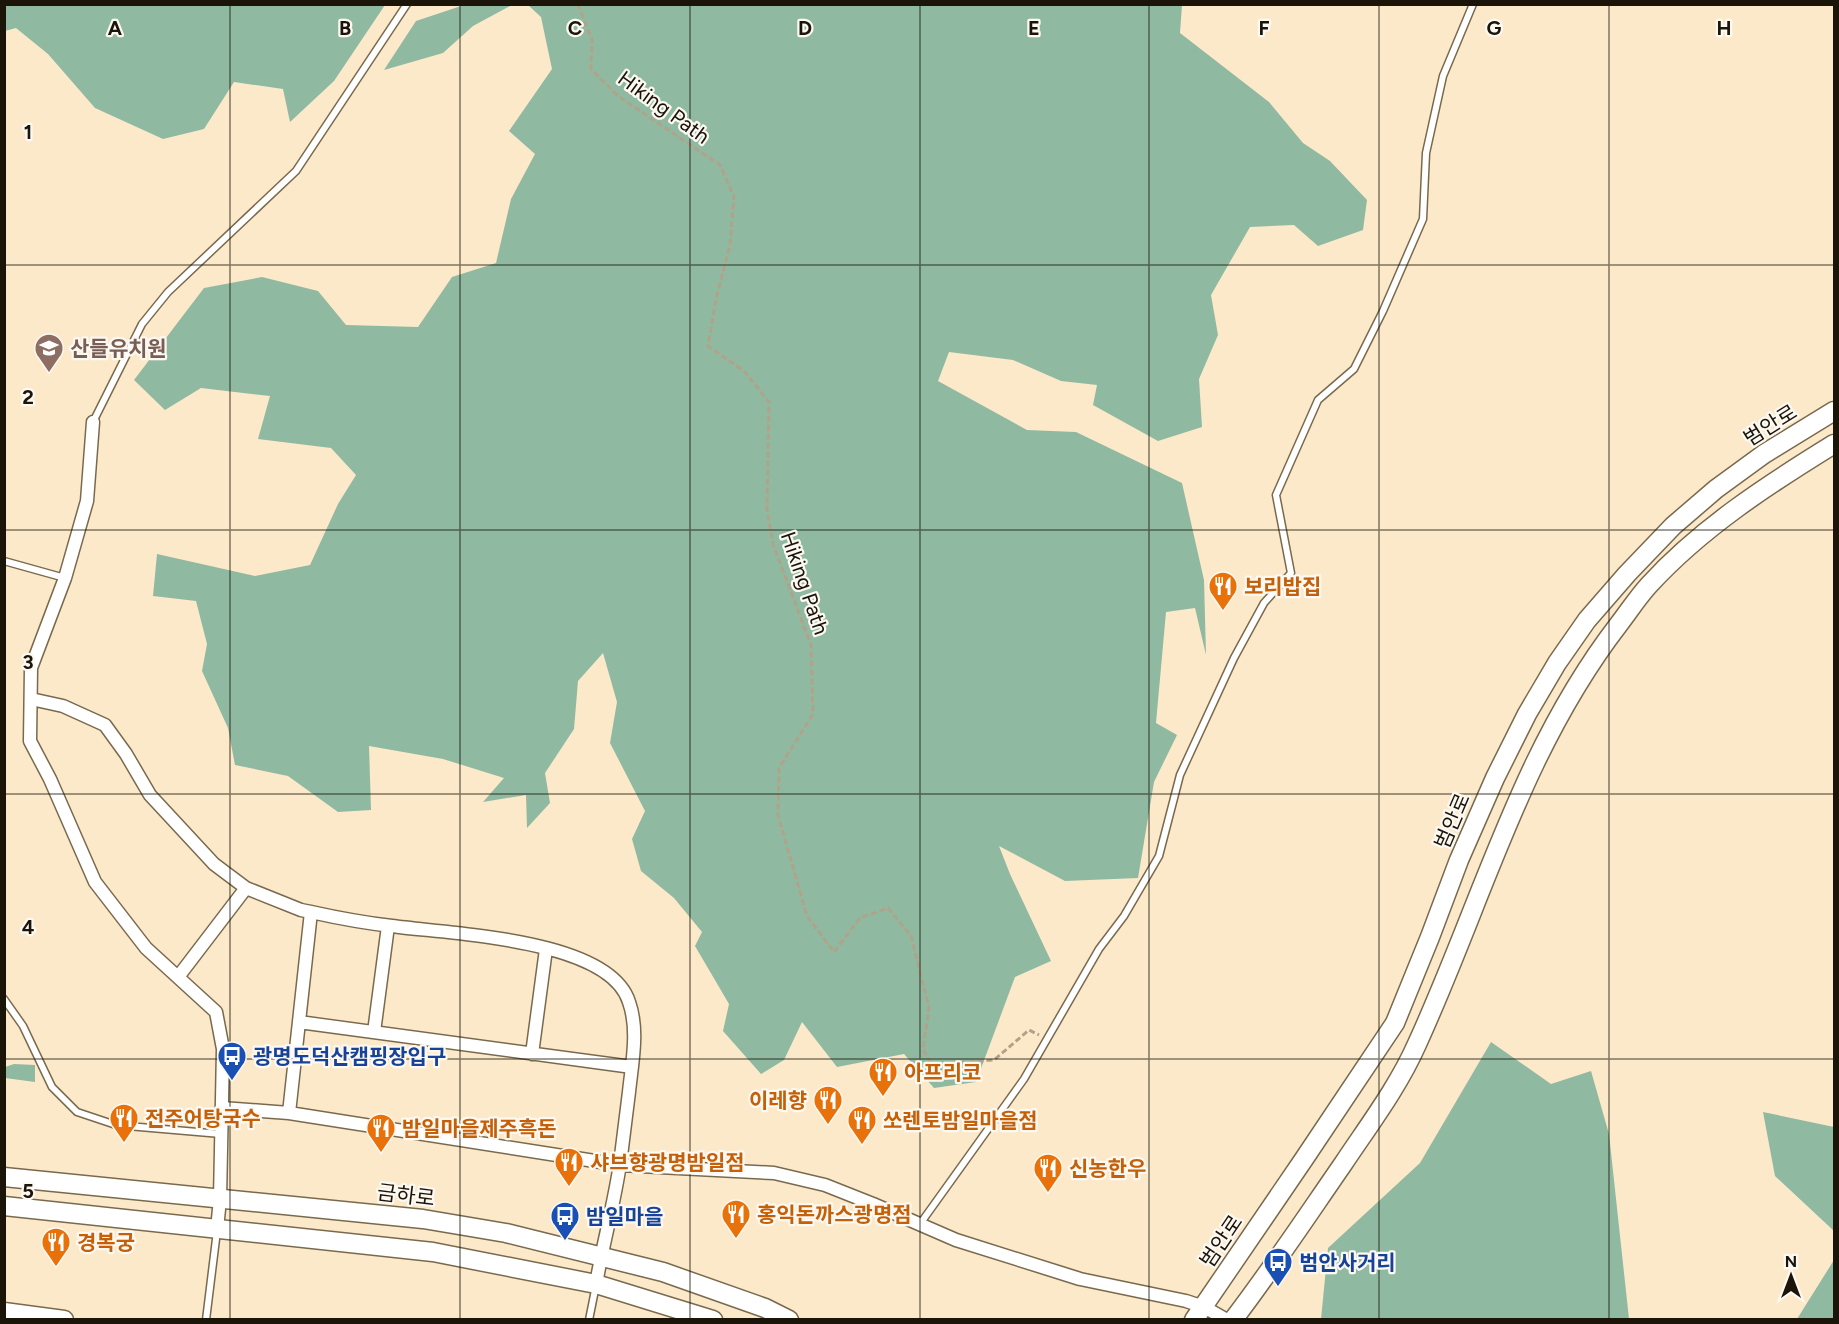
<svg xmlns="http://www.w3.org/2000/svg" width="1839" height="1324" font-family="Figtree,'Noto Sans KR',sans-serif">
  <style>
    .forest { fill: #90b9a1 }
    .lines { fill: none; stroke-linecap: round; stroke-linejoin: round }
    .lane-casing { stroke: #79694d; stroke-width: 9 }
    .street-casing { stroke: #79694d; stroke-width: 15 }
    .secondary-casing { stroke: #79694d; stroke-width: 21 }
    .path { stroke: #b1a38a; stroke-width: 3; stroke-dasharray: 6 3; stroke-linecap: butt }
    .lane { stroke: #fff; stroke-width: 6 }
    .street { stroke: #fff; stroke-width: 12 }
    .secondary { stroke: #fff; stroke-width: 18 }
    .grid { fill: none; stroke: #1a1409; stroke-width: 1.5; stroke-opacity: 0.55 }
    .labels { text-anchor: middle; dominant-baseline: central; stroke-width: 4.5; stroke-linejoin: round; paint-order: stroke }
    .street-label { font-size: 21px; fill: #1a1409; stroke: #fcf8f2 }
    .education-label { font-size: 21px; font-weight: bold; fill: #785e54; stroke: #fcf8f2; text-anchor: start }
    .food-label { font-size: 21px; font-weight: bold; fill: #c56008; stroke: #fcf8f2; text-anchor: start }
    .transit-label { font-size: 21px; font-weight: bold; fill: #164399; stroke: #fcf8f2; text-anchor: start }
    .grid-label { font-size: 20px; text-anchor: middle; font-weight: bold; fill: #1a1409; stroke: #fcf8f2; stroke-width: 4.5; stroke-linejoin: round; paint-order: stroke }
  </style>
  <rect width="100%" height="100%" fill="#fce9ca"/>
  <path class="forest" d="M5,4H385V5L334,81L290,122L283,89L234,82L204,129L163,139L95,108L48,54L16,28L5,31Z
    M467,4L512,5L473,26L443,53L384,70L416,21Z
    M528,5H1182L1180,33L1269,102L1303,143L1330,161L1367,200L1363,230L1318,246L1294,225L1250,227L1211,295L1218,335L1199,379L1202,427L1158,441L1093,405L1097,385L1061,381L1013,360L949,352L938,381L1027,430L1076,432L1182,483L1204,580L1206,655L1195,608L1166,612L1156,723L1177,735L1154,782L1138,878L1065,881L999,846L1010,874L1051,961L1015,977L976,1082L934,1088L904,1054L837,1067L802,1022L784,1060L761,1074L723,1031L729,1004L695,946L702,932L674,898L641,871L632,839L645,811L610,743L617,702L603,653L578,681L574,729L545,773L550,803L527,828L526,795L483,802L504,778L443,759L369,746L371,810L338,812L288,776L235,765L228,728L202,671L207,644L196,601L153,596L157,554L255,576L310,565L338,504L356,475L331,448L258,439L270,396L201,388L165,410L134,380L204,288L262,277L318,291L346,325L418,327L452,277L496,263L511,199L535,154L509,131L552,69L541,17Z
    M1491,1042L1551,1084L1591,1071L1609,1134L1629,1319H1321L1328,1248L1420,1163Z
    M14,1064L35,1065V1082L5,1078V1067Z
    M1763,1112L1834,1127V1231L1775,1176Z
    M1834,1260V1319H1797Z"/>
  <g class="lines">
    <g class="lane-casing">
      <path id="lane" d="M93,422L142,324L168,292L296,171L407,4
        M4,561L65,578
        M4,999L23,1026L52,1087L77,1112L116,1125L221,1134
        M920,1224L1024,1079L1099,949L1124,916L1159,856L1180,775L1234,658L1264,603L1291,573L1276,495L1318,400L1354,369L1383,311L1423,219L1426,153L1443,76L1473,4
        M206,1320L217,1231
        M589,1320L596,1285"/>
    </g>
    <g class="street-casing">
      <path id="street" d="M93,422L87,501L65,578L31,668L30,741L50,779L95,882L146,948L216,1012L223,1049L220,1199L217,1229
        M31,699L63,706L105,725L126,754L150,795L214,864L246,888L301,910L311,912C338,918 365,923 392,926C448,934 609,938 629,1002C639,1030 632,1063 629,1092C626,1116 623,1140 620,1164C614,1204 603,1244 596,1284
        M178,977L246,888
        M299,1022L632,1067
        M374,1032L388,926
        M532,1054L546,949
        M222,1108L289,1113L620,1165L774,1173L825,1185L873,1204L956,1240L1080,1279L1186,1301L1204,1307L1227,1320
        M289,1113L311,912"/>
    </g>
    <g class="secondary-casing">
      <path id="secondary" d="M4,1177L423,1219L506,1233L663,1272L765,1308L789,1320
        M4,1206L433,1252L596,1284L713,1320
        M4,1312L64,1320
        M1194,1320L1304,1159L1395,1023L1430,937L1459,860L1495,778L1527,714L1557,663L1587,620L1627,574L1673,526L1716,489L1764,454L1834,411
        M1233,1320C1272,1269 1307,1216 1343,1164C1369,1125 1398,1087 1417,1044C1483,900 1521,751 1619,624C1629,611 1638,597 1649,585C1701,528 1769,484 1834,444"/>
    </g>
    <path class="path" d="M578,4L592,40L591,69L618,96L720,165L734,197L730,245L716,299L708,346L744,371L769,402L767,509L773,544L811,645L813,714L779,768L778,815L807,916L834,952L860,918L888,908L911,936L929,1008L923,1049L932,1065L994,1060L1029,1030L1039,1035"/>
    <use href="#lane" class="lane"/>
    <use href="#street" class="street"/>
    <use href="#secondary" class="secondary"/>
  </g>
  <path class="grid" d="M230,4V1320M460,4V1320M690,4V1320M920,4V1320M1149,4V1320M1379,4V1320M1609,4V1320M4,265H1834M4,530H1834M4,794H1834M4,1059H1834"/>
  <defs>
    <g id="school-pin" transform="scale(1.5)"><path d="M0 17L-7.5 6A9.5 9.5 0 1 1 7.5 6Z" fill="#8d6e63" stroke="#fcf8f2"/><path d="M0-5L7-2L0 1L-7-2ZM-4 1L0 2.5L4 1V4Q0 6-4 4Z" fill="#fff"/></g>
    <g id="restaurant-pin" transform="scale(1.5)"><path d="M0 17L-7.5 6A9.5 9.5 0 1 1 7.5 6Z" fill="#e8710a" stroke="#fcf8f2"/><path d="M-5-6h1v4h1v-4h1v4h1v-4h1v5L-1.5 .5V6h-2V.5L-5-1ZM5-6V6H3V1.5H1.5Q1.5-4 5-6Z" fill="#fff"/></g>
    <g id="bus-pin" transform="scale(1.5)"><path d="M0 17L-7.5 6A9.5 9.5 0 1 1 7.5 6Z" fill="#1a4fb4" stroke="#fcf8f2"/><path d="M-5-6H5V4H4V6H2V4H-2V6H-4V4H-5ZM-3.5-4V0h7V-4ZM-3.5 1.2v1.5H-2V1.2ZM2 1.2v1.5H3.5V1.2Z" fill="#fff"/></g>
  </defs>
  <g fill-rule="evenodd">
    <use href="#school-pin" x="49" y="348"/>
    <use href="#restaurant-pin" x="1223" y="586"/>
    <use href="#bus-pin" x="232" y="1056"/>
    <use href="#restaurant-pin" x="883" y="1072"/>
    <use href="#restaurant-pin" x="828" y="1100"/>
    <use href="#restaurant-pin" x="124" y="1118"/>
    <use href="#restaurant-pin" x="862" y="1120"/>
    <use href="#restaurant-pin" x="381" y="1128"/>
    <use href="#restaurant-pin" x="569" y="1162"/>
    <use href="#restaurant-pin" x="1048" y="1168"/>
    <use href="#restaurant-pin" x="736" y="1214"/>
    <use href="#bus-pin" x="565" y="1216"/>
    <use href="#restaurant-pin" x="56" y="1242"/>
    <use href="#bus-pin" x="1278" y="1262"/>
  </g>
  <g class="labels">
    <g class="street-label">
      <text transform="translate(664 107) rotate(36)">Hiking Path</text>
      <text transform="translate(1770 425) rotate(-32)">범안로</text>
      <text transform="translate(805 583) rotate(71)">Hiking Path</text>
      <text transform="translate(1452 821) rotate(-67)">범안로</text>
      <text transform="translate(406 1195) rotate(7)">금하로</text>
      <text transform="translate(1221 1241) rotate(-56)">범안로</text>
    </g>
    <g class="education-label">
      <text x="70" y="348">산들유치원</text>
    </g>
    <g class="food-label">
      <text x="1244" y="586">보리밥집</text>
      <text x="904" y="1072">아프리코</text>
      <text x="807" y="1100" text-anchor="end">이레향</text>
      <text x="145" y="1118">전주어탕국수</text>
      <text x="883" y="1120">쏘렌토밤일마을점</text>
      <text x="402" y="1128">밤일마을제주흑돈</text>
      <text x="590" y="1162">샤브향광명밤일점</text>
      <text x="1069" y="1168">신농한우</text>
      <text x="757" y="1214">홍익돈까스광명점</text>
      <text x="77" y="1242">경복궁</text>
    </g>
    <g class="transit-label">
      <text x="253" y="1056">광명도덕산캠핑장입구</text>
      <text x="586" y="1216">밤일마을</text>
      <text x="1299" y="1262">범안사거리</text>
    </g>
  </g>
  <g class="grid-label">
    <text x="115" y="35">A</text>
    <text x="345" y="35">B</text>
    <text x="575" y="35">C</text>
    <text x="805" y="35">D</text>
    <text x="1034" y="35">E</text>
    <text x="1264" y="35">F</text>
    <text x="1494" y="35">G</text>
    <text x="1724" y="35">H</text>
    <text x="28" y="139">1</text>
    <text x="28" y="404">2</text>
    <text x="28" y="669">3</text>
    <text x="28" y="934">4</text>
    <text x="28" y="1198">5</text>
  </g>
  <rect width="1839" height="1324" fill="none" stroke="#1a1409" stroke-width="12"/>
  <g transform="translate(1791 1276)" stroke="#fcf8f2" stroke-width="4.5" paint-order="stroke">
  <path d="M0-4.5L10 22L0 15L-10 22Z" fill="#1a1409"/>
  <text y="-9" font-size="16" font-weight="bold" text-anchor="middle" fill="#1a1409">N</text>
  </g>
</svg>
